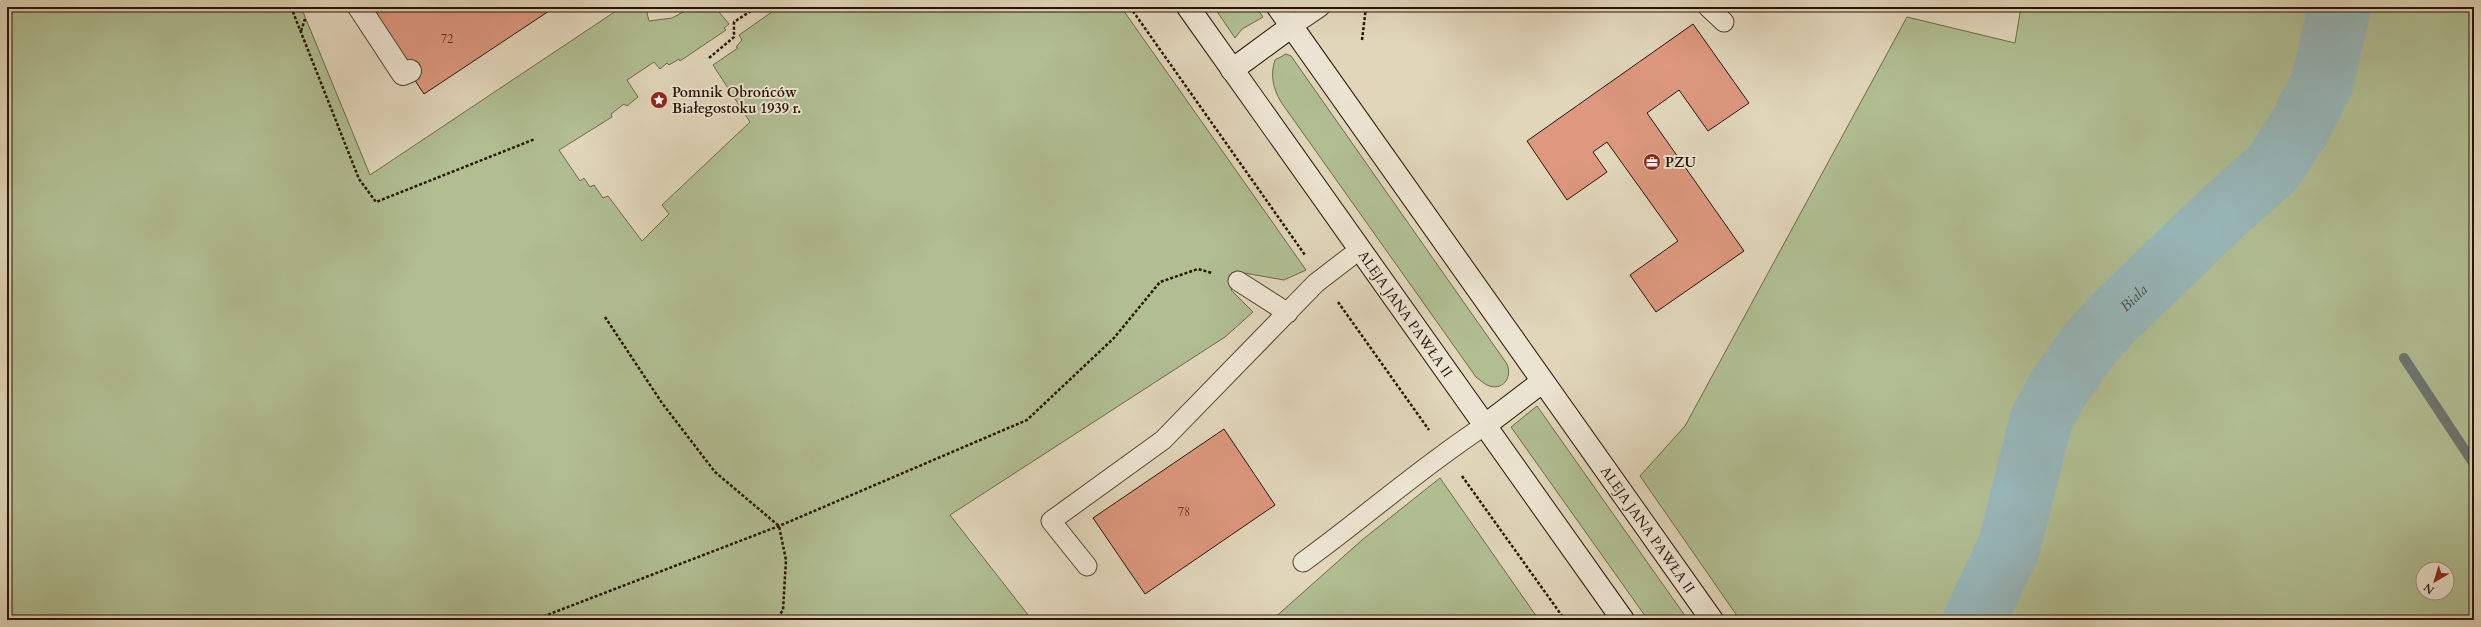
<svg xmlns="http://www.w3.org/2000/svg" width="2481" height="627" font-family="Cardo,serif">
  <style>
    .green { fill: #b0be92; stroke: #6c694b; fill-rule: evenodd }
    .lines { fill: none; stroke-linecap: round; stroke-linejoin: round }
    .stream { stroke: #6b7671; stroke-width: 10 }
    .river { stroke: #97b7b9; stroke-width: 63 }
    .building { fill: #dd987f; stroke: #281404 }
    .service-casing { stroke: #564432; stroke-width: 21 }
    .minor-casing { stroke: #564432; stroke-width: 24 }
    .secondary-casing { stroke: #281404; stroke-width: 24 }
    .path { stroke: #281404; stroke-width: 2.5; stroke-dasharray: 3 2; stroke-linecap: butt }
    .service { stroke: #ece4d2; stroke-width: 19 }
    .minor { stroke: #ece4d2; stroke-width: 22 }
    .secondary { stroke: #ece4d2; stroke-width: 22 }
    .labels { text-anchor: middle; dominant-baseline: central; stroke-width: 4; stroke-linejoin: round; paint-order: stroke }
    .number-label { font-size: 12px; fill: #553523 }
    .poi-label { font-size: 14px; font-weight: bold; fill: #281404; stroke: #ece4d2; text-anchor: start }
    .street-label { font-size: 14px; fill: #281404; stroke: #ece4d2 }
    .water-label { font-size: 15px; font-style: italic; fill: #4f4d43; stroke: #ece4d2 }
  </style>
  <rect width="100%" height="100%" fill="#e1d6ba"/>
  <filter id="stains"><feTurbulence type="fractalNoise" baseFrequency=".005" numOctaves="4"/><feColorMatrix values="0 0 0 0 .2 0 0 0 0 .09 0 0 0 0 .02 0 0 0 .5 -.17"/></filter>
  <radialGradient id="worn" r=".72"><stop offset=".6" stop-color="#630" stop-opacity="0"/><stop offset="1" stop-color="#630" stop-opacity=".3"/></radialGradient>
  <path class="green" d="M7,7H301L370,175L622,7H653L647,13L649,21L672,18L685,11L715,7L729,24L724,28L726,30L680,61L679,59L669,65L667,63L660,69L654,62L627,80L638,97L627,106L624,104L611,114L612,117L559,150L580,181L584,178L590,187L594,185L603,198L608,196L642,241L669,214L662,205L750,122L713,65L738,48L736,47L742,40L739,35L779,7H1121L1306,270L1284,280L1244,273L1231,290L1253,312L1225,337L950,515L1032,620H7Z
    M1214,7H1256L1263,17L1242,29L1235,38Z
    M2021,7H2474V620H1740L1640,476L1685,426L1907,17L2015,43ZM2423,569H2447V593H2423Z
    M1286,54L1291,56L1507,364C1513,378 1502,392 1487,385C1483,383 1480,380 1476,377L1281,102C1273,88 1270,75 1275,60Z
    M1537,406L1688,620H1648L1511,427Z
    M1440,478L1539,620H1272L1362,540Z"/>
  <g class="lines">
    <path class="stream" d="M2404,358L2474,464"/>
    <path class="river" id="s1" d="M1974,620L2009,547L2041,420L2057,390L2086,349L2111,320L2224,211L2272,169L2299,128L2322,83L2340,7"/>
  </g>
  <path class="building" d="M366,7H555L424,94Z
    M1693,24L1749,103L1708,131L1679,90L1647,113L1744,251L1656,312L1630,275L1678,241L1607,142L1593,152L1607,172L1567,200L1527,141Z
    M1224,429L1275,505L1145,594L1093,518Z"/>
  <g class="lines">
    <g class="service-casing">
      <path id="service" d="M1708,7L1724,22
        M1292,26L1320,7
        M1238,281L1288,313
        M1303,562C1364,518 1421,467 1484,426
        M1087,566L1051,521L1163,440L1316,283L1359,250"/>
    </g>
    <g class="minor-casing">
      <path id="minor" d="M359,7L403,74L410,71"/>
    </g>
    <g class="secondary-casing">
      <g id="secondary">
        <path id="s2" d="M1188,7L1623,620"/>
        <path id="s3" d="M1278,7L1712,620"/>
        <path d="M1232,70L1292,26"/>
        <path d="M1484,426L1542,382"/>
      </g>
    </g>
    <path class="path" d="M291,7L359,179L376,202L535,139
      M1130,7L1305,255
      M301,31L305,19
      M1362,40L1366,7
      M709,58L734,37V22L757,7
      M1338,302L1429,430
      M605,317L662,403L715,472L779,526L786,560L783,610L776,620
      M1462,476L1565,620
      M534,620L779,526L1027,420L1114,338L1160,282L1198,269L1212,273"/>
    <use href="#service" class="service"/>
    <use href="#minor" class="minor"/>
    <use href="#secondary" class="secondary"/>
  </g>
  <defs>
    <g id="sight-disc" transform="scale(0.9)"><circle r="9.5" fill="#8f2418" stroke="#ece4d2"/><path d="M0-6L1.8-2.2L6-1.7L2.9 1.2L3.7 5.4L0 3.3L-3.7 5.4L-2.9 1.2L-6-1.7L-1.8-2.2Z" fill="#fff"/></g>
    <g id="office-disc" transform="scale(0.9)"><circle r="9.5" fill="#8f2418" stroke="#ece4d2"/><path d="M-6-3h4V-5.5h4V-3h4V5H-6ZM-1-4.5V-3h2v-1.5ZM-6 0V1H6V0Z" fill="#fff"/></g>
  </defs>
  <g fill-rule="evenodd">
    <use href="#sight-disc" x="659" y="100"/>
    <use href="#office-disc" x="1652" y="162"/>
  </g>
  <g class="labels">
    <g class="number-label">
      <text x="447" y="39">72</text>
      <text x="1184" y="512">78</text>
    </g>
    <g class="poi-label">
      <text x="672" y="92">Pomnik Obrońców<tspan x="672" dy="16">Białegostoku 1939 r.</tspan></text>
      <text x="1665" y="162">PZU</text>
    </g>
    <g class="street-label">
      <text stroke="none"><textPath href="#s2" startOffset="376">ALEJA JANA PAWŁA II</textPath></text>
      <text stroke="none"><textPath href="#s3" startOffset="640">ALEJA JANA PAWŁA II</textPath></text>
    </g>
    <g class="water-label">
      <text stroke="none"><textPath href="#s1" startOffset="366">Biala</textPath></text>
    </g>
  </g>
  <rect width="2481" height="627" fill="none" stroke="#e1d6ba" stroke-width="24"/>
  <rect x="8" y="8" width="2465" height="611" fill="none" stroke="#281404" stroke-width="2"/>
  <rect x="12" y="12" width="2457" height="603" fill="none" stroke="#281404"/>
  <g transform="translate(2435 581) rotate(218)"><circle r="19" fill="#ece4d2" stroke="#9e9180"/>
  <path d="M0-3L7 15L0 10L-7 15Z" fill="#8f2418"/>
  <text y="-6" font-size="11" font-weight="bold" text-anchor="middle" fill="#281404">N</text>
  </g>
  <rect width="100%" height="100%" filter="url(#stains)"/>
  <rect width="100%" height="100%" fill="url(#worn)"/>
</svg>
